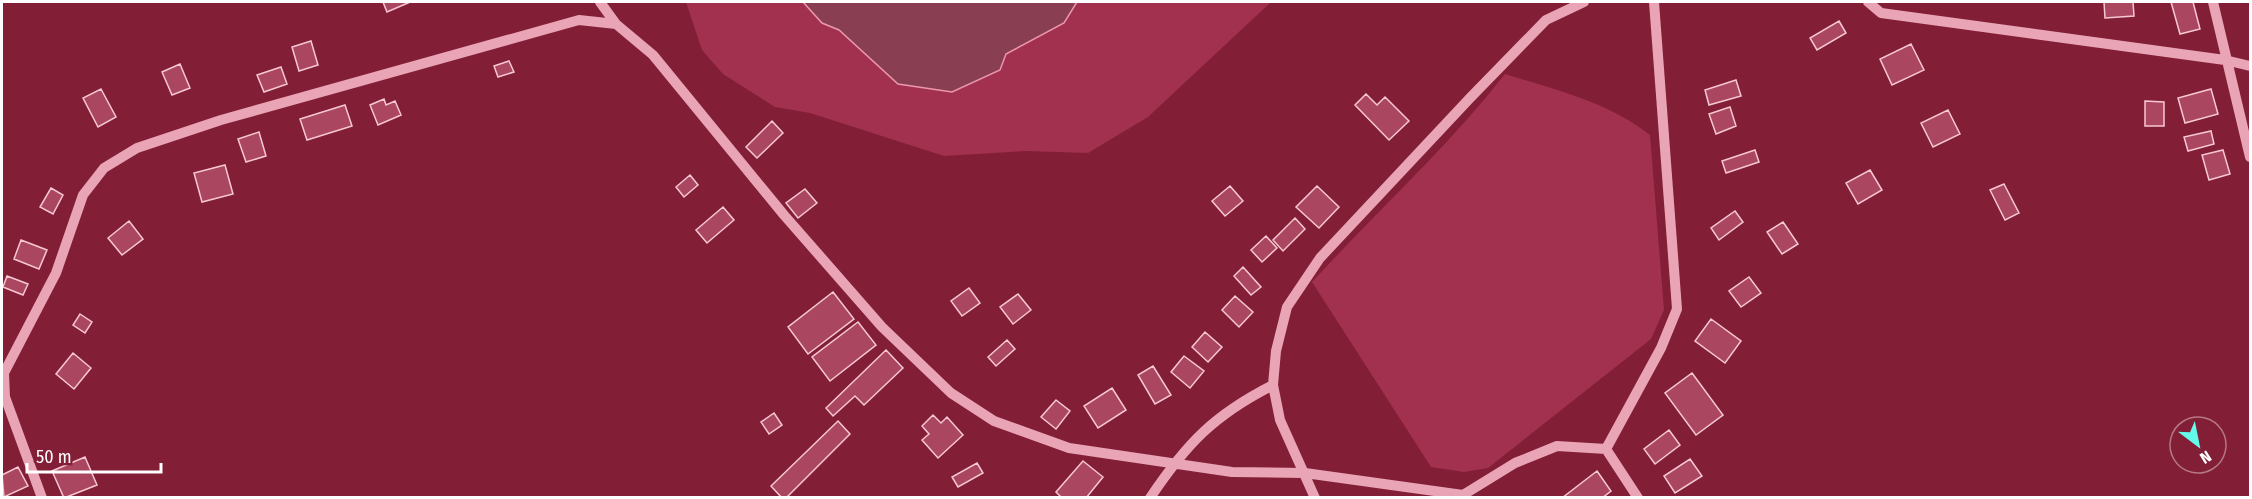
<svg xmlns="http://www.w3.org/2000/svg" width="2252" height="499" font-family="'Fira Sans Condensed',sans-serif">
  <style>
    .green { fill: #a1314e }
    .water { fill: #893f51; stroke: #eb97ae; stroke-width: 1.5 }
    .building { fill: #ab4660; stroke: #f7c8d4; stroke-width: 1.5 }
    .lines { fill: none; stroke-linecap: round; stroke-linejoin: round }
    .minor { stroke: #e9a4b6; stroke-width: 10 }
  </style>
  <rect width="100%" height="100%" fill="#821e36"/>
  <path class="green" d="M686,2H803L822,23L839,30L898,84L1005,54L1064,23L1077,2H1271L1148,117L1088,153L1025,151L944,156L810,113L775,107L723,74L702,50Z
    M1505,74C1556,90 1608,102 1650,135L1664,310L1651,339L1488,468L1464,472L1431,467L1312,282C1376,212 1447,148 1505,74Z"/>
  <path class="water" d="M803,2H1077L1064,23L1006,54L1000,70L952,92L898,84L839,30L822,23Z"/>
  <path class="building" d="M383,2H407L408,3L387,12Z
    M2104,2H2133L2134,16L2105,18Z
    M2171,2H2193L2200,29L2180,34Z
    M1839,21L1846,33L1817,50L1810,38Z
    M311,41L318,65L299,71L292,47Z
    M1911,44L1924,70L1892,85L1880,59Z
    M509,61L514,72L498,77L494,66Z
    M180,64L190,88L172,95L162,72Z
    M281,67L287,84L264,92L257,75Z
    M1736,80L1741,96L1709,105L1705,90Z
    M101,89L116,117L98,127L83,98Z
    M2211,89L2218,114L2185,123L2178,98Z
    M1366,94L1377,105L1385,97L1409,121L1389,140L1355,105Z
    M384,99L386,105L395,101L401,115L378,125L370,105Z
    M2145,101L2164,102V126H2145Z
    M345,105L352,126L307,140L300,119Z
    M1730,107L1736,126L1716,134L1709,114Z
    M1948,110L1960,134L1933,147L1921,123Z
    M772,121L783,133L757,158L746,147Z
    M2211,131L2214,144L2188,151L2184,137Z
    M259,132L266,156L246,162L238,139Z
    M1755,150L1759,162L1726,173L1722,161Z
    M2223,150L2230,174L2209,180L2202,155Z
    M225,165L233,194L202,202L194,173Z
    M1870,170L1882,190L1858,204L1846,183Z
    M690,175L698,185L684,197L676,187Z
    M2004,184L2019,213L2005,220L1990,190Z
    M1230,186L1243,201L1225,216L1212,201Z
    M1317,186L1339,207L1319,228L1296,207Z
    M51,188L63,195L53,214L40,207Z
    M805,189L817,203L798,218L786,203Z
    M723,207L734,220L707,243L696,230Z
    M1735,211L1743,222L1719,240L1711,228Z
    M1295,218L1305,229L1283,251L1273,240Z
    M129,221L143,239L122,255L108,238Z
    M1783,222L1798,244L1782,254L1767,232Z
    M1266,236L1277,248L1262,262L1251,250Z
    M21,240L47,250L39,269L14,259Z
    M1243,267L1261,287L1251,295L1234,276Z
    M7,276L28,284L23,295L3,287Z
    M1749,277L1761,293L1741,307L1729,291Z
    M969,288L980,303L962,316L951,301Z
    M833,292L854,319L808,354L788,327Z
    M1018,294L1031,310L1013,324L1000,307Z
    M1235,296L1253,312L1239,327L1222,310Z
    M80,314L92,322L85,333L73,325Z
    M1711,319L1741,341L1725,363L1695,341Z
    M858,322L876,345L830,381L812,357Z
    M1205,332L1222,347L1208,362L1192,347Z
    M1007,340L1015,349L996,366L988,357Z
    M886,350L903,368L864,405L855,396L833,416L826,408Z
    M73,353L91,368L74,389L56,374Z
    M1184,356L1204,371L1190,388L1171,372Z
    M1153,366L1171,395L1155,404L1138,375Z
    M1692,373L1723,415L1696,435L1665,393Z
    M1112,388L1126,410L1098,428L1084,406Z
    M1056,400L1070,411L1056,429L1041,417Z
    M774,413L782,425L769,434L761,422Z
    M933,415L941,423L947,417L963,435L938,458L922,440L929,434L922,426Z
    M838,421L850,434L786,498H782L771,486Z
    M1669,430L1680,445L1655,464L1644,449Z
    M85,457L97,485L64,498L52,471Z
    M1690,459L1702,476L1675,493L1664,476Z
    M1083,461L1103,477L1086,498H1062L1056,492Z
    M977,463L983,473L958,487L952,477Z
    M18,467L28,486L4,497L2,475Z
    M1597,471L1611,491L1602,498H1562Z"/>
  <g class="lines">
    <path class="minor" d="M600,2L616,24L653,55L784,215L882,327L951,393L994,421L1069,448L1232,472L1305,473L1463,495L1515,463L1557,446L1606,449
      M1868,2L1881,13L2225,60L2250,66
      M2213,2L2250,157
      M1606,449L1661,348L1677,309L1654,2
      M1606,449L1638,498
      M42,498L5,397L4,373L56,273L83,195L104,168L137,148L221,120L579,20L616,24
      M1150,498C1187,443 1214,415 1273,385
      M1315,498L1280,420L1273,385L1276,351L1287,307L1320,258L1470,98L1546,20L1584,2"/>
  </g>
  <rect width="2252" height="499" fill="none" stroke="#ffffff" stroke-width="6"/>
  <g transform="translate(2198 445) rotate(148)"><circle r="28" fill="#821e36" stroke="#b47886" stroke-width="1.5"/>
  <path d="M0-4.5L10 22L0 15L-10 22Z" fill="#63f9eb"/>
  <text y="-9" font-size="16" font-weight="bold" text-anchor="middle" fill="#ffffff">N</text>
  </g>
  <path d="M27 463v9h134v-9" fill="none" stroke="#ffffff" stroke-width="3"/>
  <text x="36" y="463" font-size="18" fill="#ffffff" stroke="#821e36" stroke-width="4.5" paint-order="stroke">50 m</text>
</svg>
